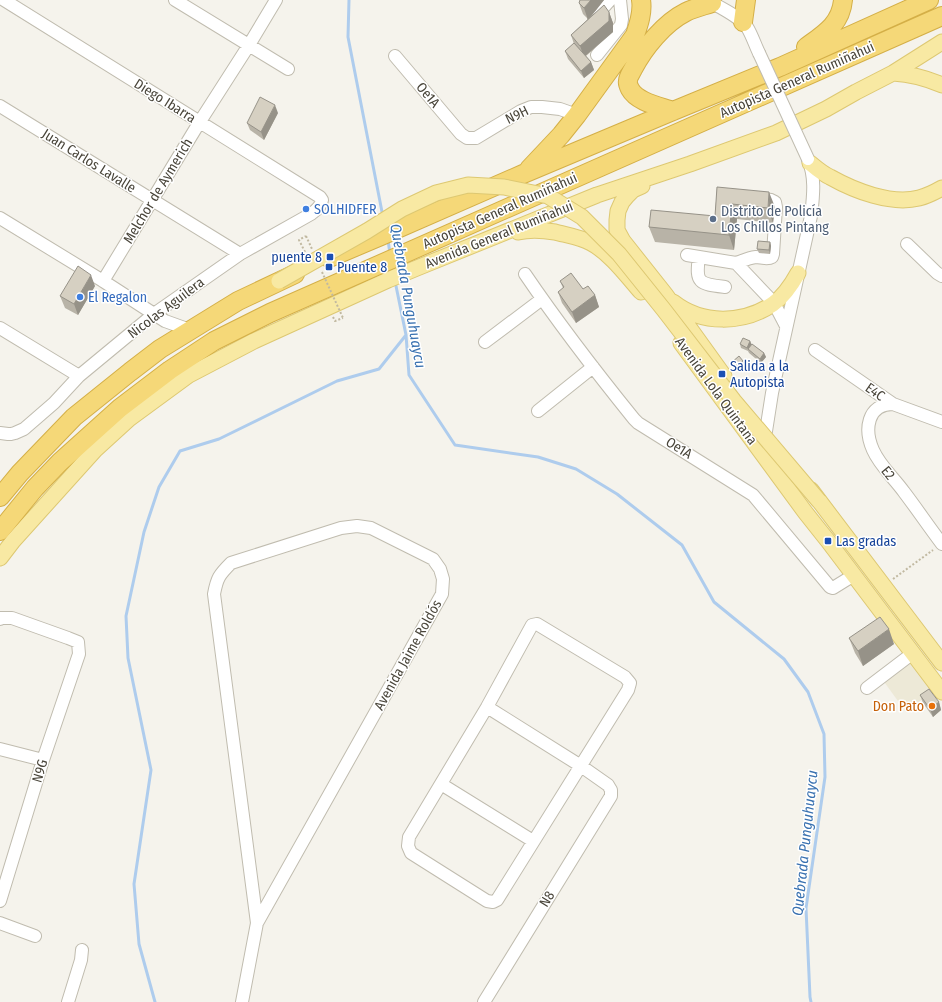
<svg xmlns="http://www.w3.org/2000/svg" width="942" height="1002" font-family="'Fira Sans Condensed',sans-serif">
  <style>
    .education { fill: #ede9d7 }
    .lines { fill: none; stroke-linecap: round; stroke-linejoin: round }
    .stream { stroke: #aecced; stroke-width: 3 }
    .minor-casing { stroke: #c0bcaf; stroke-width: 14 }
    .major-casing { stroke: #ddc872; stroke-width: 17 }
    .highway-casing { stroke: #d4af47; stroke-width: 20 }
    .path { stroke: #c1b9a1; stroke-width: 2; stroke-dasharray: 2 2; stroke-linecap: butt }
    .minor { stroke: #fff; stroke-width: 12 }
    .major { stroke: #f8e9a3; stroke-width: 15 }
    .highway { stroke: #f5d878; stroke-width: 18 }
    .minor-bridge-casing { stroke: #c0bcaf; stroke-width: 14; stroke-linecap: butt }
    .major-bridge-casing { stroke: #ddc872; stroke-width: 17; stroke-linecap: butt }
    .path-bridge { stroke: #c1b9a1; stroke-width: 2; stroke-dasharray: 2 2; stroke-linecap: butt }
    .minor-bridge { stroke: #fff; stroke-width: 12 }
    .major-bridge { stroke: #f8e9a3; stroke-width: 15 }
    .wall { fill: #b8b3a7 }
    .shaded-wall { fill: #969288 }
    .building { fill: #d6d0c2; stroke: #969288 }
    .shop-dot { fill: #3f7fe0; stroke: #fff; stroke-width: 1.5 }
    .service-dot { fill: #5c6f8a; stroke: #fff; stroke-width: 1.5 }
    .transit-dot { fill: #1a4fb4; stroke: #fff; stroke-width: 1.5 }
    .food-dot { fill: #e8710a; stroke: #fff; stroke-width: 1.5 }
    .labels { text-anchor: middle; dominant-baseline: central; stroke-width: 3; stroke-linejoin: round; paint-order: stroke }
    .street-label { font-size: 14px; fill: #49453a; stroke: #fff }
    .shop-label { font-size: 14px; fill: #366cbe; stroke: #fff; text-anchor: start }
    .service-label { font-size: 14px; fill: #4e5e75; stroke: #fff; text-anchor: start }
    .transit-label { font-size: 14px; fill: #164399; stroke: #fff; text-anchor: start }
    .food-label { font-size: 14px; fill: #c56008; stroke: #fff; text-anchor: end }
    .water-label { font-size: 15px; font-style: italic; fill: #3971b0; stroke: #fff }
  </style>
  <rect width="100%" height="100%" fill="#f5f3ec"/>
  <path class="education" d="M909,659L933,691L906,712L882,679Z"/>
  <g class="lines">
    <path class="stream" d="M349,0L348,37L383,217
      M388,240L390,254
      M395,281L406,335L409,375L455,445L538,457L576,469L617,494L682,545L714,602L784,659L808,692L824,734L825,777L806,908L810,997L811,1002
      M155,1002L139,944L134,884L151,770L128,658L126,616L144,532L159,487L180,451L219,439L337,381L379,369L406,335"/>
    <g class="minor-casing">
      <path id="minor" d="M175,0L288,69
        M707,0C719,7 739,16 747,27C752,35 755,45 759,53
        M594,18L610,0
        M597,55L621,25L622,19L620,0
        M395,56L461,134L467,138H476L521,111L531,107H542L560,109L577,115
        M0,106L240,254
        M757,198L771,200L775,202L776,207L773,254L772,257C767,260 761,257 756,257C748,258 742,261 736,263L774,303L786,326
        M0,218L103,281L154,314L165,321L190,330
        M907,244L937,273L942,276
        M687,255L736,263
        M699,257C695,284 700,284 725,287
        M525,274C559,324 596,372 634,419L638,423L753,495L830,587L833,588L854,575
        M103,281L199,123L249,45L276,0
        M0,328L79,376
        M485,342L542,299
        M815,350L893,404L942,422
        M893,404C867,404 864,430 873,450C880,466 894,478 904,492C917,509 929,527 942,544
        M538,411L593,367
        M0,433L8,434H11L15,433L24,429L54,403L79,376L154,314L240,254L311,214C316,210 321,207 322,200L320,197L4,0
        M764,444L772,393L811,216C813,198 816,177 808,160
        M0,619L1,618H12L68,638L78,642L79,654L43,760L0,901
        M537,624L625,677L630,683L628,690L497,900L493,902L487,901L411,853L408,846L409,837L487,707L532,625Z
        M867,688L913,653
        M0,749L43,760
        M441,784L533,841
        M0,923L35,936
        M68,1002L81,960L82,950
        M242,1002L257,923L214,594C217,578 219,575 231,563L341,528L357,526L371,528L433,559L440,569L443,579L442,594L257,923
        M484,1002L611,796V790L608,785L581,766L487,707"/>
    </g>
    <g class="major-casing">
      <path id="major" d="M893,73C911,74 926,78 942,85
        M810,163C816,168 823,174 830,177C855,191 891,205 919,198C927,196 935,192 942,188
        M642,186L633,190L627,196L622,202L618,211L617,220V230L623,241L665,294L724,376
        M518,232C530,229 543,230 555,232C566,235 580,237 591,243C610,253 627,276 641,292
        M673,302C702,325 743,324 773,304C784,296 792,284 798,273
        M681,343L805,512L828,541L942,692
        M811,490L942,663
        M0,558L13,541L95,450L129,419L189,375L254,341L388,280L417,268L597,195L690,164L776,133L826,109L856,92L893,73L942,42"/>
    </g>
    <g class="highway-casing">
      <path id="highway" d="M743,22L746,0
        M806,47C824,34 841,24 843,0
        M673,111C659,106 637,102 630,89C629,87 627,83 628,81C628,77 631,73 633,69C644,48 664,23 686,12C694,8 703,6 712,3
        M529,169L561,135L577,115L635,35C639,24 643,12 641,0
        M329,258L381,236L523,174L673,111L780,67L929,0
        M0,497L20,473L74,417L130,372L160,349L238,301L295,274
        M0,531L35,488L60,462L120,408L170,370L214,341L270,313L942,16"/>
    </g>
    <path class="path" d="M305,252L299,240L306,236
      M333,317L335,321L343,318
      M893,579L933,550"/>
    <use href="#minor" class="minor"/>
    <use href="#major" class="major"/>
    <use href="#highway" class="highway"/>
    <g class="minor-bridge-casing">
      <path id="minor-bridge" d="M759,53L808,159"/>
    </g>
    <g class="major-bridge-casing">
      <path id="major-bridge" d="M279,281L367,231L402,209L436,193L468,185L504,187L548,196L582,217L619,254L664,310L734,401L819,501"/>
    </g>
    <path class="path-bridge" d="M306,236L312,249
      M322,272L343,318"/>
    <use href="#minor-bridge" class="minor-bridge"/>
    <use href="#major-bridge" class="major-bridge"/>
  </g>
  <path class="wall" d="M580,0H604L590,18L609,12L613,23V32L586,56L591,62L594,70L584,78L568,59L565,51L574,44L571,35L588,19L583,14L579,3Z
    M278,113L264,140L250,130L247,123Z
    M717,187L775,207L773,223L737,219L734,250L655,242L649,227L715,216Z
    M770,242L771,246L770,254L759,253L757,249Z
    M560,281L583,289L595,295L599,307L576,323L562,303L558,292L563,288Z
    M95,286L78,315L65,308L60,296Z
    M750,341L751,344L764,353L766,357L761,363L749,353L748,351L741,348L740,344Z
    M731,363L744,365L736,371L732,366Z
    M849,638L894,644L863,666L855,653Z
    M920,695L939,702L941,710L933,717L923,703Z"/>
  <path class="shaded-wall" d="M591,0H604L588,20L584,8Z
    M609,12L613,23V32L584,57L580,46Z
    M591,62L594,70L584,78L581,71Z
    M275,105L278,113L264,140L261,132Z
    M769,192L775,207L773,223L768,208Z
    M732,204L737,219L734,250L729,235Z
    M770,242L771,246L770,254L769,250Z
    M91,275L95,286L78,315L74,304Z
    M595,295L599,307L576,323L572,312Z
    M750,341L752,345L748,349L747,348Z
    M764,353L766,357L761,363L760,359Z
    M743,361L744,365L736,371L735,367Z
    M889,629L894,644L863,666L858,651Z
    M939,702L941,710L933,717L930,709Z"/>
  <path class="building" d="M580,0H591L584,8L579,3Z
    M604,5L609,12V21L580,46L571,35Z
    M574,43L591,62L581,71L565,51Z
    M260,97L275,105L261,132L247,123Z
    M717,187L769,192L768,208L732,204L729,235L649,227L651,210L715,216Z
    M758,241L770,242L769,250L757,249Z
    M78,266L91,275L74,304L60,296Z
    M571,273L583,289L588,286L595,295L572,312L558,292L564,287L560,281Z
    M743,338L750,341L747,348L740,344Z
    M752,344L764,353L760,359L748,349Z
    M739,356L743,361L735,367L731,363Z
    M880,617L889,629L858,651L849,638Z
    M929,689L939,702L930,709L920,695Z"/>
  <g class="shop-dot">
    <circle cx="306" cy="209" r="4"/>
    <circle cx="80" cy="297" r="4"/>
  </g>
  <circle class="service-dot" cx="713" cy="219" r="4"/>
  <g class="transit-dot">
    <rect x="326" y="253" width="8" height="8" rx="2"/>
    <rect x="325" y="263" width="8" height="8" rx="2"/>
    <rect x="718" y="370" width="8" height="8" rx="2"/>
    <rect x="824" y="537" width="8" height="8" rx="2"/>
  </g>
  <circle class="food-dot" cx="932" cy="706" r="4"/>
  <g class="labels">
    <g class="street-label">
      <text transform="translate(797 80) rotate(-24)">Autopista General Rumiñahui</text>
      <text transform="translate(428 95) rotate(50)">Oe1A</text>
      <text transform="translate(165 101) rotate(32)">Diego Ibarra</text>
      <text transform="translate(517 115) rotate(-26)">N9H</text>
      <text transform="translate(89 161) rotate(32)">Juan Carlos Lavalle</text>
      <text transform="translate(158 191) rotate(-59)">Melchor de Aymerich</text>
      <text transform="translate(500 211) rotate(-24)">Autopista General Rumiñahui</text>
      <text transform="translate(499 235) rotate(-22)">Avenida General Rumiñahui</text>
      <text transform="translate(166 308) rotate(-37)">Nicolas Aguilera</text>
      <text transform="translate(716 391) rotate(54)">Avenida Lola Quintana</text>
      <text transform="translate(875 392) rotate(35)">E4C</text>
      <text transform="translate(679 448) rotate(32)">Oe1A</text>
      <text transform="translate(888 473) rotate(51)">E2</text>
      <text transform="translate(408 655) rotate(-61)">Avenida Jaime Roldós</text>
      <text transform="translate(40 771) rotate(-73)">N9G</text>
      <text transform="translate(547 899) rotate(-58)">N8</text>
    </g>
    <g class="shop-label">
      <text x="314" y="209">SOLHIDFER</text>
      <text x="88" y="297">El Regalon</text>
    </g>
    <g class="service-label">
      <text x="721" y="211">Distrito de Policía<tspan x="721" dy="16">Los Chillos Pintang</tspan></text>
    </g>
    <g class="transit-label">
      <text x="322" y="257" text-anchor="end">puente 8</text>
      <text x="337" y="267">Puente 8</text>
      <text x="730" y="366">Salida a la<tspan x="730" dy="16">Autopista</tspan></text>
      <text x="836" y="541">Las gradas</text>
    </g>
    <g class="food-label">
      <text x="924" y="706">Don Pato</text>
    </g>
    <g class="water-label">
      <text transform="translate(408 296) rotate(80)">Quebrada Punguhuaycu</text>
      <text transform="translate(805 843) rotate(-84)">Quebrada Punguhuaycu</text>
    </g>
  </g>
</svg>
